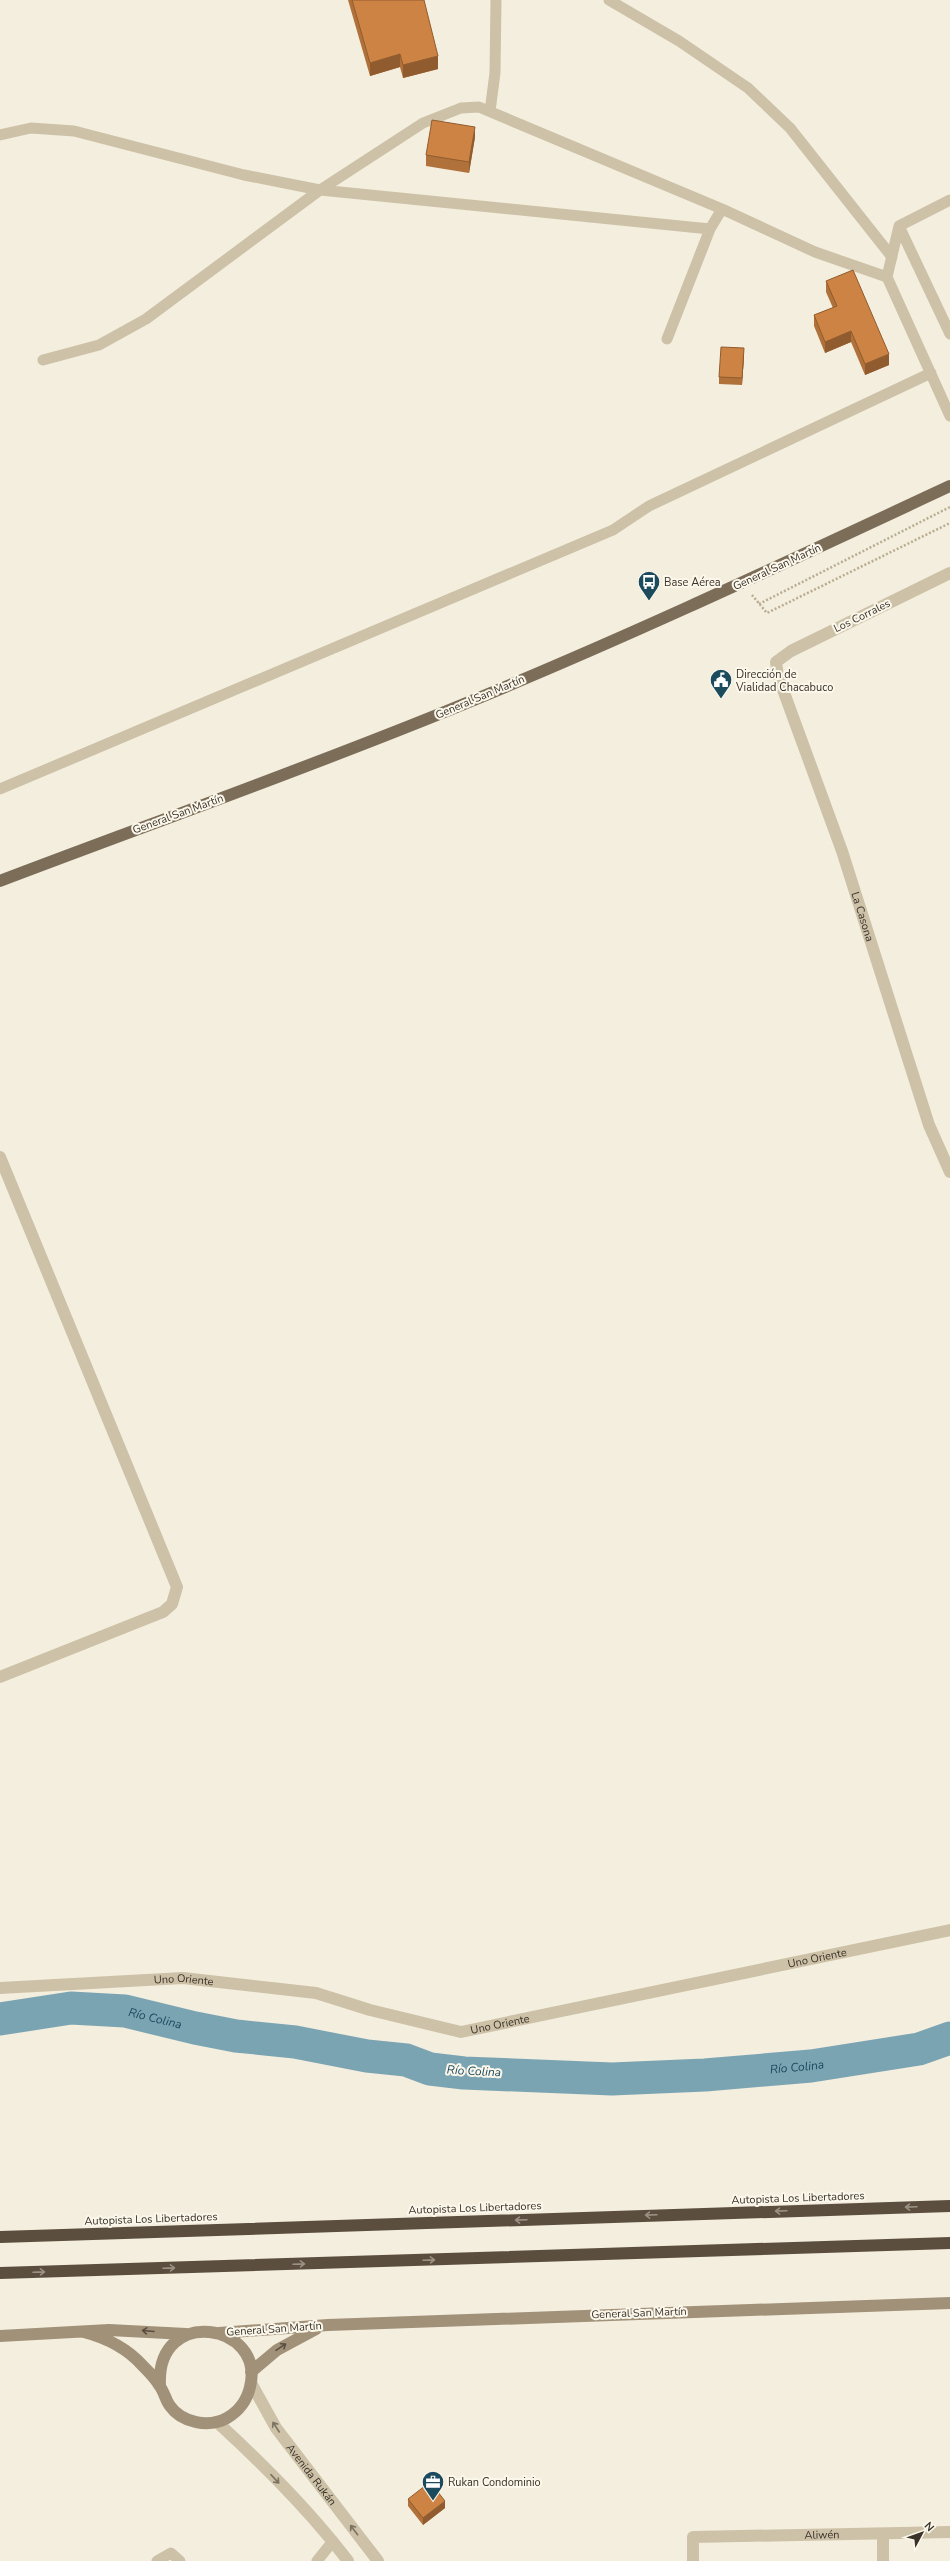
<svg xmlns="http://www.w3.org/2000/svg" width="950" height="2561" font-family="'Nunito Sans',sans-serif">
  <style>
    .lines { fill: none; stroke-linecap: round; stroke-linejoin: round }
    .river { stroke: #7ba4b3; stroke-width: 33 }
    .path { stroke: #b9ac92; stroke-width: 2.5; stroke-dasharray: 2 2; stroke-linecap: butt }
    .lane { stroke: #cdc2a8; stroke-width: 11 }
    .street { stroke: #cdc2a8; stroke-width: 12 }
    .secondary { stroke: #a19179; stroke-width: 12 }
    .primary { stroke: #7c6d59; stroke-width: 12 }
    .highway { stroke: #5b4e3f; stroke-width: 12 }
    .wall { fill: #b0713a }
    .shaded-wall { fill: #905c2f }
    .building { fill: #cd8343; stroke: #905c2f }
    .oneway { stroke: #9b9284 }
    .oneway2 { stroke: #594e41 }
    .oneway3 { stroke: #7c7362 }
    .labels { text-anchor: middle; dominant-baseline: central; stroke-width: 4; stroke-linejoin: round; paint-order: stroke }
    .street-label { font-size: 11px; fill: #3a3229; stroke: #fbf7eb }
    .poi-label { font-size: 11px; fill: #3a3229; stroke: #fbf7eb; text-anchor: start }
    .water-label { font-size: 12px; font-style: italic; fill: #1c4b5e; stroke: #fbf7eb }
  </style>
  <rect width="100%" height="100%" fill="#f4eede"/>
  <g class="lines">
    <path class="river" id="s1" d="M0,2019L71,2008L125,2011L195,2028L236,2036L295,2042L367,2056L406,2060L430,2069L464,2073L612,2079L705,2075L811,2066L919,2049L950,2038"/>
    <path class="path" d="M752,595L767,613L950,523
      M759,604L950,507"/>
    <path class="lane" d="M609,0L679,41L748,88L790,128L892,257
      M490,111L495,73L496,0
      M0,135L31,128L74,131L244,175L320,190L710,229
      M950,200L899,226L887,277L950,416
      M899,226L950,334
      M667,339L710,229L722,209
      M43,360L99,345L146,319L320,190L423,123L461,108L479,107L722,209L815,252L887,277
      M0,789L613,530L649,506L931,373
      M157,2561L171,2553L180,2561
      M317,2561L333,2541"/>
    <g class="street">
      <path id="s2" d="M950,573L791,651L776,662L778,676L842,851L929,1125L950,1172"/>
      <path d="M0,1157L177,1587L172,1604L163,1612L0,1677"/>
      <path id="s3" d="M0,1988L183,1978L316,1993L370,2010L461,2032L950,1930"/>
      <path id="s4" d="M251,2383L276,2428L378,2561"/>
      <path d="M217,2422C263,2464 310,2511 348,2561"/>
      <path d="M883,2535V2561"/>
      <path id="s5" d="M693,2561V2537L950,2532"/>
    </g>
    <path class="secondary" d="M84,2332C107,2338 127,2348 143,2366C149,2372 155,2378 159,2385C164,2391 165,2399 170,2406C182,2423 209,2428 227,2418C239,2411 247,2400 250,2387C266,2323 156,2305 160,2385
      M219,2333L328,2325L950,2303
      M0,2336L109,2330L186,2334
      M251,2372L277,2350L316,2329"/>
    <path class="primary" d="M0,881C155,822 311,767 464,704C628,637 789,561 950,486"/>
    <path class="highway" d="M0,2237L950,2206
      M0,2273L950,2243"/>
  </g>
  <path class="wall" d="M348,0H424L438,69L403,78L400,67L370,76Z
    M475,137L469,173L426,166V155Z
    M826,281L889,365L865,375L851,342L825,353L814,326V315L833,308L826,292Z
    M744,356L742,385L719,384V377Z
    M408,2499L445,2508L423,2525L408,2506Z"/>
  <path class="shaded-wall" d="M400,54V67L370,76V63Z
    M438,56V69L403,78V65Z
    M475,127V137L469,173V162Z
    M851,331V342L825,353V342Z
    M744,348V356L742,385V378Z
    M889,354V365L865,375V364Z
    M445,2501V2508L423,2525V2518Z"/>
  <path class="building" d="M352,0H424L438,56L403,65L400,54L370,63Z
    M432,120L475,127L469,162L426,155Z
    M853,270L889,354L865,364L851,331L825,342L814,315L837,306L826,281Z
    M721,347L744,348L742,378L719,377Z
    M430,2482L445,2501L423,2518L408,2499Z"/>
  <defs><path id="oneway-shaft" d="M-6 0H5M1.5-3L5.5 0L1.5 3" fill="none" stroke-width="1.6" stroke-linecap="round" stroke-linejoin="round"/></defs>
  <g class="oneway">
    <use href="#oneway-shaft" transform="translate(911 2207) rotate(178)"/>
    <use href="#oneway-shaft" transform="translate(781 2211) rotate(178)"/>
    <use href="#oneway-shaft" transform="translate(651 2215) rotate(178)"/>
    <use href="#oneway-shaft" transform="translate(521 2220) rotate(178)"/>
    <use href="#oneway-shaft" transform="translate(429 2260) rotate(-2)"/>
    <use href="#oneway-shaft" transform="translate(299 2264) rotate(-2)"/>
    <use href="#oneway-shaft" transform="translate(169 2268) rotate(-2)"/>
    <use href="#oneway-shaft" transform="translate(39 2272) rotate(-2)"/>
  </g>
  <g class="oneway2">
    <use href="#oneway-shaft" transform="translate(148 2331) rotate(-175)"/>
    <use href="#oneway-shaft" transform="translate(281 2347) rotate(-34)"/>
  </g>
  <g class="oneway3">
    <use href="#oneway-shaft" transform="translate(276 2427) rotate(-123)"/>
    <use href="#oneway-shaft" transform="translate(275 2479) rotate(47)"/>
    <use href="#oneway-shaft" transform="translate(354 2530) rotate(-127)"/>
  </g>
  <defs>
    <g id="bus-pin" transform="scale(1.15)"><path d="M0 17L-7.5 6A9.5 9.5 0 1 1 7.5 6Z" fill="#1c4b5e" stroke="#fbf7eb"/><path d="M-5-6H5V4H4V6H2V4H-2V6H-4V4H-5ZM-3.5-4V0h7V-4ZM-3.5 1.2v1.5H-2V1.2ZM2 1.2v1.5H3.5V1.2Z" fill="#fff"/></g>
    <g id="civic-pin" transform="scale(1.15)"><path d="M0 17L-7.5 6A9.5 9.5 0 1 1 7.5 6Z" fill="#1c4b5e" stroke="#fbf7eb"/><path d="M-.6-6.5H3V-4.5H.6V-3L4-1V1h2V6H-6V1h2V-1L-.6-3ZM-1.2 2.5V6h2.4V2.5Z" fill="#fff"/></g>
    <g id="office-pin" transform="scale(1.15)"><path d="M0 17L-7.5 6A9.5 9.5 0 1 1 7.5 6Z" fill="#1c4b5e" stroke="#fbf7eb"/><path d="M-6-3h4V-5.5h4V-3h4V5H-6ZM-1-4.5V-3h2v-1.5ZM-6 0V1H6V0Z" fill="#fff"/></g>
  </defs>
  <g fill-rule="evenodd">
    <use href="#bus-pin" x="649" y="582"/>
    <use href="#civic-pin" x="721" y="680"/>
    <use href="#office-pin" x="433" y="2482"/>
  </g>
  <g class="labels">
    <g class="street-label">
      <text transform="translate(777 567) rotate(-25)">General San Martín</text>
      <text transform="translate(862 616) rotate(-26)">Los Corrales</text>
      <text transform="translate(480 697) rotate(-23)">General San Martín</text>
      <text transform="translate(178 814) rotate(-20)">General San Martín</text>
      <text stroke="none"><textPath href="#s2" startOffset="465">La Casona</textPath></text>
      <text stroke="none"><textPath href="#s3" startOffset="831">Uno Oriente</textPath></text>
      <text stroke="none"><textPath href="#s3" startOffset="184">Uno Oriente</textPath></text>
      <text stroke="none"><textPath href="#s3" startOffset="507">Uno Oriente</textPath></text>
      <text transform="translate(798 2198) rotate(-2)">Autopista Los Libertadores</text>
      <text transform="translate(475 2208) rotate(-2)">Autopista Los Libertadores</text>
      <text transform="translate(151 2219) rotate(-2)">Autopista Los Libertadores</text>
      <text transform="translate(639 2313) rotate(-2)">General San Martín</text>
      <text transform="translate(274 2329) rotate(-4)">General San Martín</text>
      <text stroke="none"><textPath href="#s4" startOffset="110">Avenida Rukán</textPath></text>
      <text stroke="none"><textPath href="#s5" startOffset="153">Aliwén</textPath></text>
    </g>
    <g class="poi-label">
      <text x="664" y="582">Base Aérea</text>
      <text x="736" y="674">Dirección de<tspan x="736" dy="13">Vialidad Chacabuco</tspan></text>
      <text x="448" y="2482">Rukan Condominio</text>
    </g>
    <g class="water-label">
      <text stroke="none"><textPath href="#s1" startOffset="157">Río Colina</textPath></text>
      <text stroke="none"><textPath href="#s1" startOffset="805">Río Colina</textPath></text>
      <text transform="translate(474 2071) rotate(3)">Río Colina</text>
    </g>
  </g>
  <g transform="translate(922 2533) rotate(49)" stroke="#fbf7eb" stroke-width="3" paint-order="stroke">
  <path d="M0-3L7 15L0 10L-7 15Z" fill="#3a3229"/>
  <text y="-6" font-size="11" font-weight="bold" text-anchor="middle" fill="#3a3229">N</text>
  </g>
</svg>
